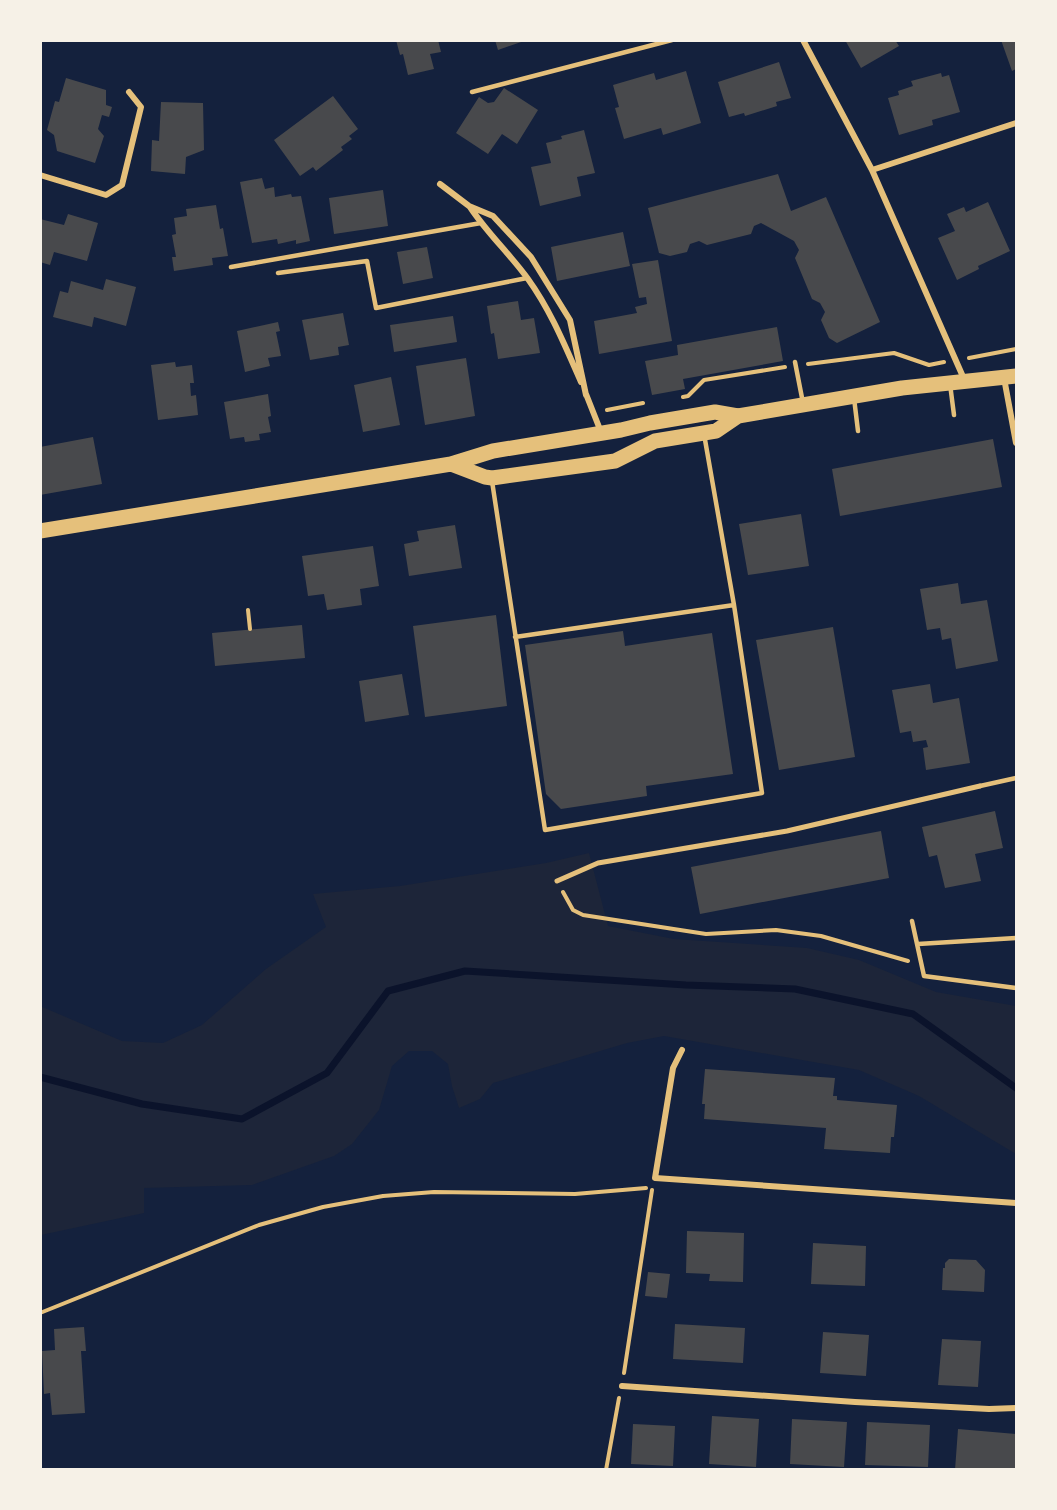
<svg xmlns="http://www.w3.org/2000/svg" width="1057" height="1510" font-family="Barlow,sans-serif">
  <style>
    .green { fill: #1d2539 }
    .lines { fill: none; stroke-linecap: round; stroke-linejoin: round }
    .stream { stroke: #0b132b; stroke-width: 7 }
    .building { fill: #48494c }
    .path { stroke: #e5c07b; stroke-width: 4 }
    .service { stroke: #e5c07b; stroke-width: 4.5 }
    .pedestrian { stroke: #e5c07b; stroke-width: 5 }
    .minor { stroke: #e5c07b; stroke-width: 6 }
    .primary { stroke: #e5c07b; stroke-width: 15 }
  </style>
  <rect width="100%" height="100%" fill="#14213d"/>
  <path class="green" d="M589,853L608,926L674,939L807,948L859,960L936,992L1016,1006V1154L919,1096L859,1070L664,1036L627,1043L493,1083L480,1099L459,1108L452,1086L448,1064L432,1051H409L392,1066L379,1110L352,1144L334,1156L252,1185L144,1188V1213L41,1235L40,1006L122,1041L163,1043L202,1025L266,969L326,927L313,894L400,886L546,863Z"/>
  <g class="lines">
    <path class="stream" d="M40,1077L142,1104L242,1119L327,1073L388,991L465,971L686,985L795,989L913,1014L1016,1088"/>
  </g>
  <path class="building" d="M396,40H438L441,52L430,54L434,69L408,75L403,54L400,55Z
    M495,40H524V41L498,50Z
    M845,40H895L899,46L861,68Z
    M1001,40H1016V69L1012,71Z
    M779,62L791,98L776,102L777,106L745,116L744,113L729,117L718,82Z
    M686,71L701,123L663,135L661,128L624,139L615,108L619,107L613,85L654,73L656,80Z
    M941,73L942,77L949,75L960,112L932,120L933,125L899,135L888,98L899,95L898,91L913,86L911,81Z
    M66,78L106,90V105L112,107L109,117L102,115L98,129L104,136L95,163L57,151L54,135L47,130L55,101L59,102Z
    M504,88L538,110L517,144L502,134L488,154L456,133L479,97L488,103L494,102Z
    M333,96L358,129L349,136L352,139L341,147L343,150L316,171L313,167L300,176L274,140Z
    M161,102L203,103L204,150L186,157L185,174L151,171L152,140L159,141Z
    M584,130L595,173L577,177L581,196L540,206L531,167L551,163L546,143L562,139L561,136Z
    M778,174L791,211L826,197L880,322L837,343L829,338L821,320L825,312L820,303L812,299L795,258L799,250L794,241L761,223L754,226L751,234L707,245L699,241L690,244L687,252L670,256L659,253L648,208Z
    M262,178L265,189L274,187L275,197L291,194L292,197L301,196L310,241L296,244V240L278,244L277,239L252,243L240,182Z
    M383,190L388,226L334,234L329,198Z
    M988,202L1010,251L978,266L979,269L957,280L938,238L955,231L947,214L964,207L966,212Z
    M216,205L220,229L223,228L228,256L212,258L213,265L174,271L172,257H176L172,235L176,234L174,218L187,216L186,209Z
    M68,214L98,223L87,261L54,252L50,265L40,262V219L64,225Z
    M623,232L630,266L557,281L551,247Z
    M427,247L433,278L403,284L397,252Z
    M658,260L672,341L599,354L594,321L637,313L635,307L647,304L646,297L639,298L632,264Z
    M106,279L136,287L126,326L94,317L92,327L53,317L60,291L68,293L71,281L103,290Z
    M518,301L521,320L534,318L540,353L498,359L494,333L491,334L487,306Z
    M343,313L349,345L338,347L339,355L310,360L302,320Z
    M453,316L457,342L394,352L390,325Z
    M278,322L280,331L276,332L281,356L268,358L270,366L245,372L237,331Z
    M777,327L783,361L683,379L685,389L652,395L645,361L678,355L677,345Z
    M466,358L475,416L425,425L416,366Z
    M175,362L176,367L192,365L194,383H190L191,396L196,395L198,415L158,420L151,365Z
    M391,377L400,425L363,432L354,385Z
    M268,394L271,416L268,417L271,432L259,434L260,440L245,442L244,437L230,439L224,402Z
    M93,437L102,484L40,495V447Z
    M993,439L1002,487L840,516L832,469Z
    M801,514L809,566L748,575L739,524Z
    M455,525L462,568L409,576L404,544L419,541L417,531Z
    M373,546L379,586L360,589L362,605L327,610L324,594L308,596L302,556Z
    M958,583L961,604L987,600L998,661L956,669L951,638L942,640L940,628L927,630L920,589Z
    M496,615L507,706L425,717L413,626Z
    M302,625L305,658L215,666L212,633Z
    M833,627L855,757L779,770L756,640Z
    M623,631L625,646L712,633L733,774L646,786L647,796L561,809L546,794L525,645Z
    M402,674L409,715L365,722L359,681Z
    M930,684L933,703L959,698L970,763L926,770L923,748L928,747L926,740L913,742L911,731L900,733L892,690Z
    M995,811L1003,848L975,854L981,881L945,888L937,855L929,857L922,827Z
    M881,831L889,878L700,914L691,867Z
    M705,1069L835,1078L833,1096H837V1100L897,1105L894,1137H891L890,1153L824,1149L826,1128L704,1119L705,1104H702Z
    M687,1231L744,1233L743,1282L709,1281L710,1274L686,1273Z
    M813,1243L866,1246L865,1286L811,1284Z
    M949,1259L976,1260L985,1270L984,1292L942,1290L943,1268H945V1263Z
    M648,1272L670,1274L667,1298L645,1296Z
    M675,1324L745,1328L743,1363L673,1359Z
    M84,1327L86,1351H81L85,1413L52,1415L50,1393L44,1394L42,1351L55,1350L54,1329Z
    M823,1332L869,1335L866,1376L820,1373Z
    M942,1339L981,1341L978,1387L938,1385Z
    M712,1416L759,1419L756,1467L709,1464Z
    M792,1419L847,1422L844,1467L790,1464Z
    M867,1422L930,1425L928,1467L865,1465Z
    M633,1424L675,1426L673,1466L631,1464Z
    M958,1429L1016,1434V1470H955Z"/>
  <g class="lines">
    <path class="path" d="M969,358L1016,349
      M808,364L894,353L929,365L944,362
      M683,397L688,396L704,380L785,367
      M607,410L643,403
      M248,610L250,629
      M563,892L573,910L583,915L706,934L776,930L821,936L908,961
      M40,1313L259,1225L323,1207L383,1196L434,1192L575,1194L646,1188
      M624,1373L652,1190
      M606,1470L619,1398"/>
    <path class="service" d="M472,92L672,40
      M231,267L481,223
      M278,273L367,261L376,308L527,278
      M795,362L803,403
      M950,384L954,415
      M854,398L858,431
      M492,481L545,830L762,793L734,605L704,434
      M515,637L734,605
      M980,786L1016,778
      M912,921L924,976L1016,988
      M918,944L1016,938"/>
    <path class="pedestrian" d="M557,881L598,863L787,831L980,786"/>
    <path class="minor" d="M803,40L872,170L964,379
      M872,170L1016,123
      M40,175L106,195L122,185L141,107L129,92
      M440,184L469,206L493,216L531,257L570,320L586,395
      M470,207C487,233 510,254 528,279C551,311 565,346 581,382
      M1004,378L1016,443
      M586,394L601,432
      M682,1050L673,1068L655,1178L1016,1203
      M622,1386L855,1402L989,1409L1016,1408"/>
    <path class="primary" d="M451,464L485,477L492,478L615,461L655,441L716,431L738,416
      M40,531L451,464L493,451L621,430L650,423L715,412L738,416L902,388L1016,376"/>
  </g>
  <rect width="1057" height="1510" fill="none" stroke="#f6f1e7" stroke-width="84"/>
</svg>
